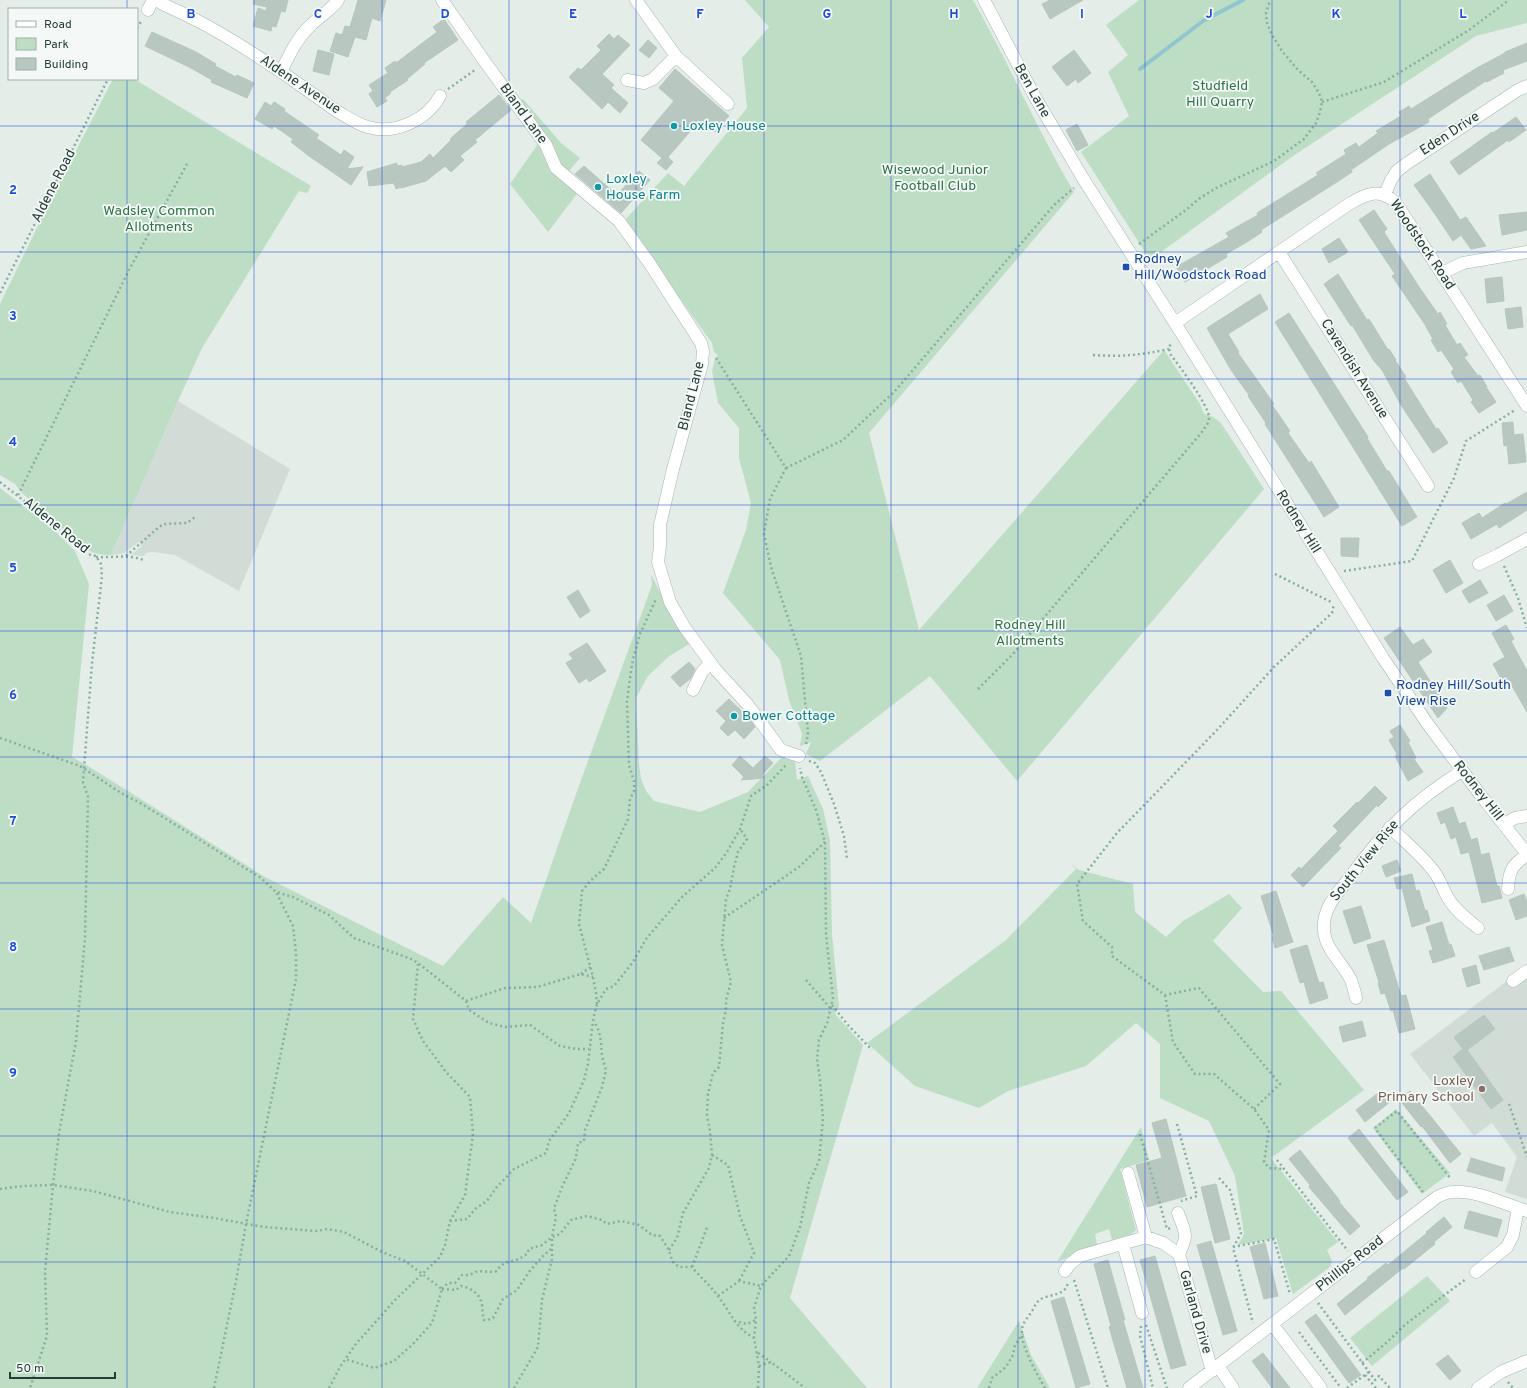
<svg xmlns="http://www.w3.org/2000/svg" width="1527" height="1388" font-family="Overpass,sans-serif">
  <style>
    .built { fill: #d2dcd7 }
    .green { fill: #beddc5 }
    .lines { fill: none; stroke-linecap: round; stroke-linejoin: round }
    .stream { stroke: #8fc6cf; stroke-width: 4 }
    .building { fill: #b9c7c1; stroke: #b6c6bf }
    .minor-casing { stroke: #a7b5af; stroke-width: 13 }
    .path { stroke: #86afa1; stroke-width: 2.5; stroke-dasharray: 2 3; stroke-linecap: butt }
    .minor { stroke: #fff; stroke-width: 12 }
    .grid { fill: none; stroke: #1d4ed8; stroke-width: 1; stroke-opacity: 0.55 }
    .culture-dot { fill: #0f9aa8; stroke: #f4f9f7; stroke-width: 1.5 }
    .transit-dot { fill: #1a4fb4; stroke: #f4f9f7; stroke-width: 1.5 }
    .education-dot { fill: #8d6e63; stroke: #f4f9f7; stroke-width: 1.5 }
    .labels { text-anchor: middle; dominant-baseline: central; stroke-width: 3.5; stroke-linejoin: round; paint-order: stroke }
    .street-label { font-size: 14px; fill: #243d36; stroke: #f4f9f7 }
    .park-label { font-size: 14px; fill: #307248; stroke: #f4f9f7 }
    .culture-label { font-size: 14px; fill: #0d838f; stroke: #f4f9f7; text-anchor: start }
    .transit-label { font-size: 14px; fill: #164399; stroke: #f4f9f7; text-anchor: start }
    .education-label { font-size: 14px; fill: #785e54; stroke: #f4f9f7; text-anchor: end }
    .grid-label { font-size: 13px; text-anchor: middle; font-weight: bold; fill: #1d4ed8; stroke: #f4f9f7; stroke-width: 3.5; stroke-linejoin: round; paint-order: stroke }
  </style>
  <rect width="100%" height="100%" fill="#e4ede8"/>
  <path class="built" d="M178,401L290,469L239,591L175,555L153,552L146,553L144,556L131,555L142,546L139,542L124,553L111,555Z
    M1527,966V1199L1505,1192L1517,1157L1492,1123L1474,1136L1410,1054Z"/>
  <path class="green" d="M745,0H973C1009,63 1037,130 1074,192L869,433L919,630L1164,350L1200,404L1204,414L1213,417L1221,423L1264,489L1017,781L930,676L820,761L806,754L811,742L800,746L802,734L789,700L780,660L723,593L746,530L751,503L739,458V428L718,403L712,371L715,360L718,355L714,352L712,343L624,221L668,173L684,186L747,108L742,58L769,27Z
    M1139,0H1527V23L1476,36L1293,156L1150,260L1081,152L1129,116L1108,72L1128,55L1106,25Z
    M113,79H134L311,186L307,193L299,191L202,348L178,401L111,555C101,555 93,554 85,548L23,494L15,484L0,475V304L50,201Z
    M523,99L561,143L580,158L569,171L579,191L548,232L510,184L538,144L513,105Z
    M0,488L51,527L75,551L89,584L72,757L88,766L265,877L443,966L503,897L531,923L576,794L652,585L651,574L662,596L691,643L668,657L648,676L636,698L639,764L641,779L646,791L654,801L700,812L748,792L783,756L795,761L797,780L808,776L823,809L830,840L832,934L839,1007L835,1014L863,1045L790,1298L867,1388H0Z
    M1070,863L1079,870L1133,884L1135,912L1166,937L1183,921L1229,894L1242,908L1213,941L1263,992L1281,991L1364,1090L1271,1158L1338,1242L1327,1250L1332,1261L1330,1267L1293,1294L1276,1238L1238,1245L1244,1234L1235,1176L1209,1121L1160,1098V1044L1136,1023L1086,1066L1008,1091L979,1108L915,1086L867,1043L1006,940L1076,869Z
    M1396,1109L1450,1173L1422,1194L1373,1128Z
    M1141,1127L1149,1160L1120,1169L1136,1230L1132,1234L1112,1240L1109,1229L1095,1234L1097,1245L1057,1262Z
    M1427,1276L1450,1301L1372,1366L1350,1338Z
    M1019,1321L1031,1355L1050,1388H977Z"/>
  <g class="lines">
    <path class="stream" d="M1140,69L1203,21L1243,0"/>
  </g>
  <path class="building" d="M254,0H288L285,12L281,11L276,27L272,26L271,31L253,26L258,8L266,11L267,7L253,4Z
    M358,0H386L380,21L372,18L366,40L355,37L348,57L330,51L336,33L342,35L345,26L350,27Z
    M1050,0H1083L1050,19L1042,4Z
    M444,19L458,40L424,63L425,64L407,79L408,80L390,92L391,93L385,98L387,101L377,107L369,94L373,91L369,85L388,73L385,68L395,61L396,63L437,32L433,27Z
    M152,32L196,52L216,64L215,66L236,77L237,75L254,83L247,98L211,82L212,80L189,67L145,46Z
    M609,34L614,39L618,35L630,45L602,74L614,85L611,88L628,103L620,113L608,102L602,109L569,77L578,68L581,70L601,50L597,46Z
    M648,40L657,48L649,58L639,50Z
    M1527,43V61L1503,70L1504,73L1487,82L1486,81L1461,97L1428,119L1429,122L1389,144L1351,170L1352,172L1337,182L1261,230L1262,232L1247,242L1226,254L1227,257L1185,282L1176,267L1229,237L1226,233L1258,215L1257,213L1318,175L1316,173L1346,154L1344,150L1356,143L1359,147L1378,133L1376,131L1401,116L1399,112L1409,106L1411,109L1475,69L1505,53V52Z
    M318,50L334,54L329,75L313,71Z
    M1074,50L1091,73L1078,83L1076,79L1067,86L1052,67Z
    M675,69L729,116L715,132L700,120L668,157L673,162L666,170L657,163L662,158L641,140L674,101L659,88Z
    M499,95L511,110L475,140L477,142L460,156L464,160L451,172L445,166L426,181L401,188V187L396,189L394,183L369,186L367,172L397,163V166L402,165V167L421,162L430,154L433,158L451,140L450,139L467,124L466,122Z
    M265,102L271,106L274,102L285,109L284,111L319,135L316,138L341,155L344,150L354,157L347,169L363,167L351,185L309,156L291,142L293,139L274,126L272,129L255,119Z
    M1516,117L1526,130L1509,142L1508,140L1459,175L1450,162L1492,132L1493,133Z
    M1077,124L1088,145L1077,151L1066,130Z
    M584,166L617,195L639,171L650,180L621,213L575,174Z
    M1430,174L1460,220L1466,217L1486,246L1471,249L1461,235L1453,241L1435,214L1414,185Z
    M1374,210L1387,229L1384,232L1419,287L1438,314L1440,312L1447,324L1445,325L1457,345L1460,343L1468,355L1464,357L1478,376L1480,375L1487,387H1486L1496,402L1479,413L1471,402L1473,400L1461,381L1458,383L1451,372L1454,369L1441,350L1438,352L1431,340L1433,339L1424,323L1392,276L1395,274L1359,220Z
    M1527,212V230L1502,235L1499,215Z
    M1339,238L1348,252L1329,263L1322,249Z
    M1338,274L1367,320L1369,319L1388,350L1389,349L1396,360H1395L1406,377L1404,378L1436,429L1438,428L1448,443L1433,453L1401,405L1382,370L1374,361L1352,325L1351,326L1324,284Z
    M1502,277L1504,301L1487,303L1485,279Z
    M1260,294L1268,309L1228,334L1239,352L1238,353L1274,404L1272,405L1290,431L1288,433L1309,463L1311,461L1339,507L1324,517L1265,424L1266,423L1248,396L1249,395L1231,370L1207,328Z
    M1521,307L1523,327L1508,329L1505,309Z
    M1289,313L1368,437L1367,438L1387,471H1389L1417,517L1402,526L1275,322Z
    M1513,422L1514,435L1523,434L1526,462L1509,464L1507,445L1504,446L1502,423Z
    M1527,492V510L1499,528L1497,524L1471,539L1462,523L1479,513L1482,518L1505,503L1506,504Z
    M1341,538H1359L1358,557L1341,556Z
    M1450,560L1463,583L1446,593L1433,570Z
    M1480,580L1488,593L1469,603L1462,591Z
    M578,590L590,611L580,618L567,597Z
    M1504,595L1513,611L1496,621L1487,605Z
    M1506,625L1514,639L1511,641L1527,671V712L1508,679L1503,682L1493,664L1505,657L1492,633Z
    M1400,627L1413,645L1423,639L1432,652L1418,662L1447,708L1438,718L1384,638Z
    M587,643L606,671L589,682L587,678L579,683L566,663L573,659L569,654Z
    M689,662L695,669L691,678L680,687L671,677Z
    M729,699L748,717L755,727L744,739L735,730L728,736L720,728L726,721L716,711Z
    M1400,725L1410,741L1408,742L1416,758L1414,759L1423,772L1408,781L1395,756L1397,754L1389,740L1394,737L1390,731Z
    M740,756L753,768L765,756L773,763L762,775L765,778L741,780L744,777L732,765Z
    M1375,786L1387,798L1378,807L1377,805L1338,846L1341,848L1303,887L1291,875L1299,867L1301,869L1338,831L1333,826L1357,802L1358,803Z
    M1453,807L1459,824L1465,822L1471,840L1477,838L1481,855L1489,853L1497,886H1499L1502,898L1482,903L1469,852L1461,854L1456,837L1451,839L1445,822L1441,824L1437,813Z
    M1397,860L1401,871L1386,877L1382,866Z
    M1412,874L1416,891L1419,890L1425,911L1427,910L1430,921L1412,927L1402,888L1397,889L1394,878Z
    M1276,891L1293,942L1275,948L1272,937H1274L1261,896Z
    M1524,894L1527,902V916L1516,920L1509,900Z
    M1361,906L1371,938L1354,944L1343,911Z
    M1442,922L1449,945L1451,944L1455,956L1433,963L1429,951L1433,950L1426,927Z
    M1384,940L1401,996L1406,995L1415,1029L1399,1033L1393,1010L1391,1011L1385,993L1381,994L1378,983L1379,982L1367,945Z
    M1307,945L1319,983L1323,982L1328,998L1310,1004L1304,982L1300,983L1290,950Z
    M1509,947L1514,961L1484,970L1479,956Z
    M1476,965L1480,983L1467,987L1462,969Z
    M1484,1015L1495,1029L1467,1050L1503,1100L1491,1109L1453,1057L1463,1049L1454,1037Z
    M1362,1021L1366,1036L1343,1042L1339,1027Z
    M1382,1090L1391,1101L1365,1122L1356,1110Z
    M1410,1091L1461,1154L1450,1163L1422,1126L1421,1127L1399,1099Z
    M1166,1119L1186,1196L1147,1207L1136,1165L1162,1158L1152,1123Z
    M1359,1129L1408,1192L1397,1200L1348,1138Z
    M1300,1150L1340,1201L1339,1202L1360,1226L1350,1235L1309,1187L1310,1185L1289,1159Z
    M1471,1158L1505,1168L1502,1181L1467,1171Z
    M1216,1184L1230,1239L1215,1243L1201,1187Z
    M1469,1211L1502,1220L1497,1237L1464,1228Z
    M1444,1217L1452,1227L1434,1242L1435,1244L1404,1269L1403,1268L1345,1315L1337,1304L1368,1279L1367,1278L1386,1263L1388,1265L1427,1233L1426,1232Z
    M1211,1241L1237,1331L1223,1335L1197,1245Z
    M1265,1243L1278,1296L1264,1299L1250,1247Z
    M1155,1256L1186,1365L1171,1369L1140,1260Z
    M1108,1260L1125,1320H1123L1143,1388H1127L1109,1327L1111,1326L1094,1264Z
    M1064,1297L1090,1384L1076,1388L1051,1301Z
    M1316,1314L1361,1375L1349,1383L1305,1322Z
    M1263,1353L1290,1388H1272L1252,1361Z
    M1448,1355L1461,1371L1450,1380L1436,1364Z"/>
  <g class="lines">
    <g class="minor-casing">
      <path id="minor" d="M159,0L161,3C172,9 183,13 194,19C224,34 253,53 280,71C299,84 317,97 335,110C346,116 356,124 368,127C395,135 427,120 440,96
        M442,0L485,62L546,145L556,168L619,221L650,264L701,343L703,351L702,364L673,469L660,525V546L658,562L670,602L685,628L716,670L748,705L781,750L799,756
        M636,0L676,56L728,104
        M984,0L1035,97L1084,180L1180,331L1383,658L1427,723L1479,793L1527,854
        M148,10L153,0
        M281,72C289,55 297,38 311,25C320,16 331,10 338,0
        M627,80L644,83L653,79L676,56
        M1385,194L1391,180L1397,171L1406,164L1518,90L1527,86
        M1279,252L1428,486
        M1442,273L1463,263L1527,252
        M1175,323L1349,204C1366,194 1380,187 1396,203L1527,406
        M1479,564L1498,555L1527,539
        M693,690L702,672L710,663
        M1504,824L1515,818L1527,816
        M1390,827C1405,842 1423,856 1435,873C1441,881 1443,890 1448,898C1455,910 1467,919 1478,928
        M1508,889C1509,870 1512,865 1527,855
        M1513,981L1527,971
        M1356,998C1355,992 1353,986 1351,980C1343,963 1325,950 1324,930C1322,908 1338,893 1350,877C1384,831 1413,801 1462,771
        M1128,1173L1146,1237
        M1178,1213C1185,1233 1189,1234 1179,1254
        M1123,1244L1142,1313
        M1065,1271L1070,1264L1080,1256L1146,1237L1163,1243L1179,1254L1212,1371
        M1476,1272L1507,1247L1513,1235L1518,1208
        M1272,1324L1321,1388
        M1218,1366L1233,1388
        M1189,1388L1437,1197C1442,1195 1447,1192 1452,1192C1477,1190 1504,1204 1527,1211
        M1478,1388L1501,1372L1527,1361"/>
    </g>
    <path class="path" d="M137,28L142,20
      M448,89L475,70
      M1322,102L1384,82L1469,30L1509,0
      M1139,244L1186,210L1200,198L1216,188L1274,161L1304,139L1316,123L1320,112L1322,102L1319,93L1312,82L1298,70L1282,51L1272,35L1267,23L1266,13L1270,0
      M0,293L108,79
      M1093,355C1122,357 1141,355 1169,349
      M716,358L786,468L770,499L764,534L771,567L801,656L808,733L806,745
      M786,468L843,440L895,391L1054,205L1074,188
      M0,482L55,525L79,548L87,554L96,556L101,564L102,576L92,663L83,782L88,797L85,938L76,1041L59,1133L53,1185L45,1272L47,1336L30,1388
      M18,495L129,270L187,164
      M126,556L159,527L164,524L187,523L195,517
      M96,557C112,558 128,554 143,560
      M1504,566L1518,598L1527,628
      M1344,571L1412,561L1454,478L1466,441L1515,410
      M1275,574L1333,603
      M978,689L1013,654L1202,432C1205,427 1209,423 1209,418C1209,405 1179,366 1171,355L1169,349L1171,342
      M0,738L80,766L121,793L142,804L261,878L276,892L293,897L329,915L354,938L411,959L418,963L466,1001L469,1010L489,1023L505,1027L530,1025L560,1046L577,1049H589
      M809,761L815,763L821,772L834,804L844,836L847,859
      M724,918L799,867L825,842
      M581,974L590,967
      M806,980L831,1009
      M1165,995L1173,1042L1195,1074H1214L1254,1109L1269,1130L1264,1162L1269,1168L1284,1169
      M466,1001L505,988L537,987L581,974L593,977
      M597,1004L596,993L593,977L579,924L582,891L591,880L604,869L628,819L630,799L634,791V781L629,765L627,702L630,678L633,659L640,634L656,599
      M832,1005L847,1024L872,1050
      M1509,1104L1527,1157
      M1254,1109L1280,1084L1199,988L1165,995L1112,956V947L1083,921L1077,884L1117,833L1217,730L1274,667L1332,613L1334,604
      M1177,1124L1197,1196L1181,1201
      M1140,1134L1167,1229L1172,1228
      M712,1155L728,1165L740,1216L754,1253L739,1281
      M1277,1160L1348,1251
      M1219,1178L1230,1190L1241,1233L1233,1248L1253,1323
      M0,1189L23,1186L53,1185L93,1191L170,1212L214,1218L264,1227L317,1231L327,1229L344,1232L382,1252L405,1261L442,1289L432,1323L413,1344L394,1361L374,1368L345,1359
      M1423,1192L1375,1128L1397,1111L1451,1179
      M450,1221L467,1219L475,1209L487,1201L496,1188L514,1169L546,1153L549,1141L569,1113L584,1080L588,1064L593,1020L597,1004L606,989L614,986L633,962L646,939L657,926L682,897L715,868L727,852L740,829L751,796L767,785L786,765
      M1233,1247L1274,1239L1290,1294
      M669,1250L677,1238L683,1213L709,1168L712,1155L710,1131L707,1115L708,1094L713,1073L719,1067L723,1023L726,1010V1000L731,982L722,945L726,899L730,889L734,867L738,852L747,839L740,829
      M692,1267L708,1225
      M1074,1280L1108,1388
      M442,1289L448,1283H455L462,1275H469L478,1271L492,1272L497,1271C502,1261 509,1263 518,1259C521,1258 524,1256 527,1254L529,1249L542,1245L552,1237L560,1234L571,1220L587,1216L602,1220L607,1224L621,1221L639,1225L652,1235L660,1236L669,1250L672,1261L679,1267H692C700,1277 710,1285 717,1295C731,1312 734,1327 754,1338
      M442,1289L456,1290L461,1286C468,1287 479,1293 481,1301C483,1306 482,1314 484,1320H488L493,1318L503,1299L517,1290L529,1272L543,1256L552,1248
      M718,1296L739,1281L761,1286
      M1318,1303L1375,1380L1379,1376L1390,1388
      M734,1321L747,1324L756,1320
      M1146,1325L1167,1388
      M1141,1326L1140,1336L1153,1388
      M1299,1332L1341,1388
      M758,1353L771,1362
      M1362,1363L1385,1344L1406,1324L1466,1279
      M759,1366L771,1362L805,1388
      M1365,1375L1376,1388
      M1508,1382L1513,1388
      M214,1388L236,1281L246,1224L296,979V953L293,926L276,892
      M329,1388L340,1367L355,1345L396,1299L440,1257L445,1245L450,1221L465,1195L473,1134L470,1097L446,1072L423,1041L413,1019L418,964
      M514,1388L538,1347L542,1300L552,1259V1237L556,1217L554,1208L562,1187L576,1158L578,1143L584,1141L585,1130L602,1087L606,1070L602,1056L601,1042L599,1031L594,1021
      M758,1388L759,1366L754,1338L756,1320L754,1308L761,1286L789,1256L800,1227L809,1183L819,1161L823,1119L820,1079L817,1059L819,1040L827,1023L833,998L826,935L825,842L816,810L802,777L800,768
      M989,1388L992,1378L1006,1367L1013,1355L1015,1345L1023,1334
      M1045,1388C1037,1374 1017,1341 1023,1325C1025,1320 1029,1316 1032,1311C1035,1306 1037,1300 1043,1298C1053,1294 1065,1295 1068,1283
      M1347,1388L1369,1372"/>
    <use href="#minor" class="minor"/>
  </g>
  <path class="grid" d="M127,0V9M254,0V1388M382,0V1388M509,0V1388M636,0V1388M764,0V1388M891,0V1388M1018,0V1388M1145,0V1388M1272,0V1388M1400,0V1388M127,79V1388M0,126H1527M0,252H1527M0,379H1527M0,505H1527M0,631H1527M0,757H1527M0,883H1527M0,1009H1527M0,1136H1527M0,1262H1527"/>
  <g class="culture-dot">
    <circle cx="674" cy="126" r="4"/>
    <circle cx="598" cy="187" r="4"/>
    <circle cx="734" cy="716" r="4"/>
  </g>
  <g class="transit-dot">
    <rect x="1122" y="263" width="8" height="8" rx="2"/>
    <rect x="1384" y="689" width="8" height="8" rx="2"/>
  </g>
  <circle class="education-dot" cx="1482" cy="1089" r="4"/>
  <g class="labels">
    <g class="street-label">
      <text transform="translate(300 85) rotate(34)">Aldene Avenue</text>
      <text transform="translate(1032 91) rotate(61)">Ben Lane</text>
      <text transform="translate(523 114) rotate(54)">Bland Lane</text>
      <text transform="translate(1450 134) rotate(-33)">Eden Drive</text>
      <text transform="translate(54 186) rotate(-63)">Aldene Road</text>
      <text transform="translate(1422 245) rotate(56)">Woodstock Road</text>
      <text transform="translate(1354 369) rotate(58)">Cavendish Avenue</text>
      <text transform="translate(692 396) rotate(-76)">Bland Lane</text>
      <text transform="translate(1298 522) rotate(58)">Rodney Hill</text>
      <text transform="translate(56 526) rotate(39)">Aldene Road</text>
      <text transform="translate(1478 791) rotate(52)">Rodney Hill</text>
      <text transform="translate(1365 861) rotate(-51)">South View Rise</text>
      <text transform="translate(1350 1264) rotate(-38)">Phillips Road</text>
      <text transform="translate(1195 1312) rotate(74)">Garland Drive</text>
    </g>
    <g class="park-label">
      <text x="1220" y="86">Studfield<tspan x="1220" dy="16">Hill Quarry</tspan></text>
      <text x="935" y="170">Wisewood Junior<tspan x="935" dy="16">Football Club</tspan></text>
      <text x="159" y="211">Wadsley Common<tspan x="159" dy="16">Allotments</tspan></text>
      <text x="1030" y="625">Rodney Hill<tspan x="1030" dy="16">Allotments</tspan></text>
    </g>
    <g class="culture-label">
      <text x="682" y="126">Loxley House</text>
      <text x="606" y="179">Loxley<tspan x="606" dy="16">House Farm</tspan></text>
      <text x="742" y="716">Bower Cottage</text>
    </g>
    <g class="transit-label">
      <text x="1134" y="259">Rodney<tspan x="1134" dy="16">Hill/Woodstock Road</tspan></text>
      <text x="1396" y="685">Rodney Hill/South<tspan x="1396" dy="16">View Rise</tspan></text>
    </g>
    <g class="education-label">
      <text x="1474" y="1081">Loxley<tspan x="1474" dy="16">Primary School</tspan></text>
    </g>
  </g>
  <g class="grid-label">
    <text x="191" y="18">B</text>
    <text x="318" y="18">C</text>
    <text x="445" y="18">D</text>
    <text x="573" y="18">E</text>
    <text x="700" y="18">F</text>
    <text x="827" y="18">G</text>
    <text x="954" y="18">H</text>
    <text x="1082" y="18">I</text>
    <text x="1209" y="18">J</text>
    <text x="1336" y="18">K</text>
    <text x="1463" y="18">L</text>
    <text x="13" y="194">2</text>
    <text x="13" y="320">3</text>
    <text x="13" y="446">4</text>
    <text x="13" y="572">5</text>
    <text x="13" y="699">6</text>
    <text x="13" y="825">7</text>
    <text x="13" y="951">8</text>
    <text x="13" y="1077">9</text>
  </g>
  <rect x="8" y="8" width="130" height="72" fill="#f4f9f7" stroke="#a1aeaa"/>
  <rect x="16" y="21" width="20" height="6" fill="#ffffff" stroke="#a1aeaa"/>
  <text x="44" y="28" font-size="12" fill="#243d36">Road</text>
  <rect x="16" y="38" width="20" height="12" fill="#beddc5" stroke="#a1aeaa"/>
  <text x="44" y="48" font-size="12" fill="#243d36">Park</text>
  <rect x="16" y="58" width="20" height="12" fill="#b9c7c1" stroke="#a1aeaa"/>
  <text x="44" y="68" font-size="12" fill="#243d36">Building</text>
  <path d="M10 1372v6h105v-6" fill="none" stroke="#243d36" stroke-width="2"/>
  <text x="16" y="1372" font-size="12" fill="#243d36" stroke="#f4f9f7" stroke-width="3" paint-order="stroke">50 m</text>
</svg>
